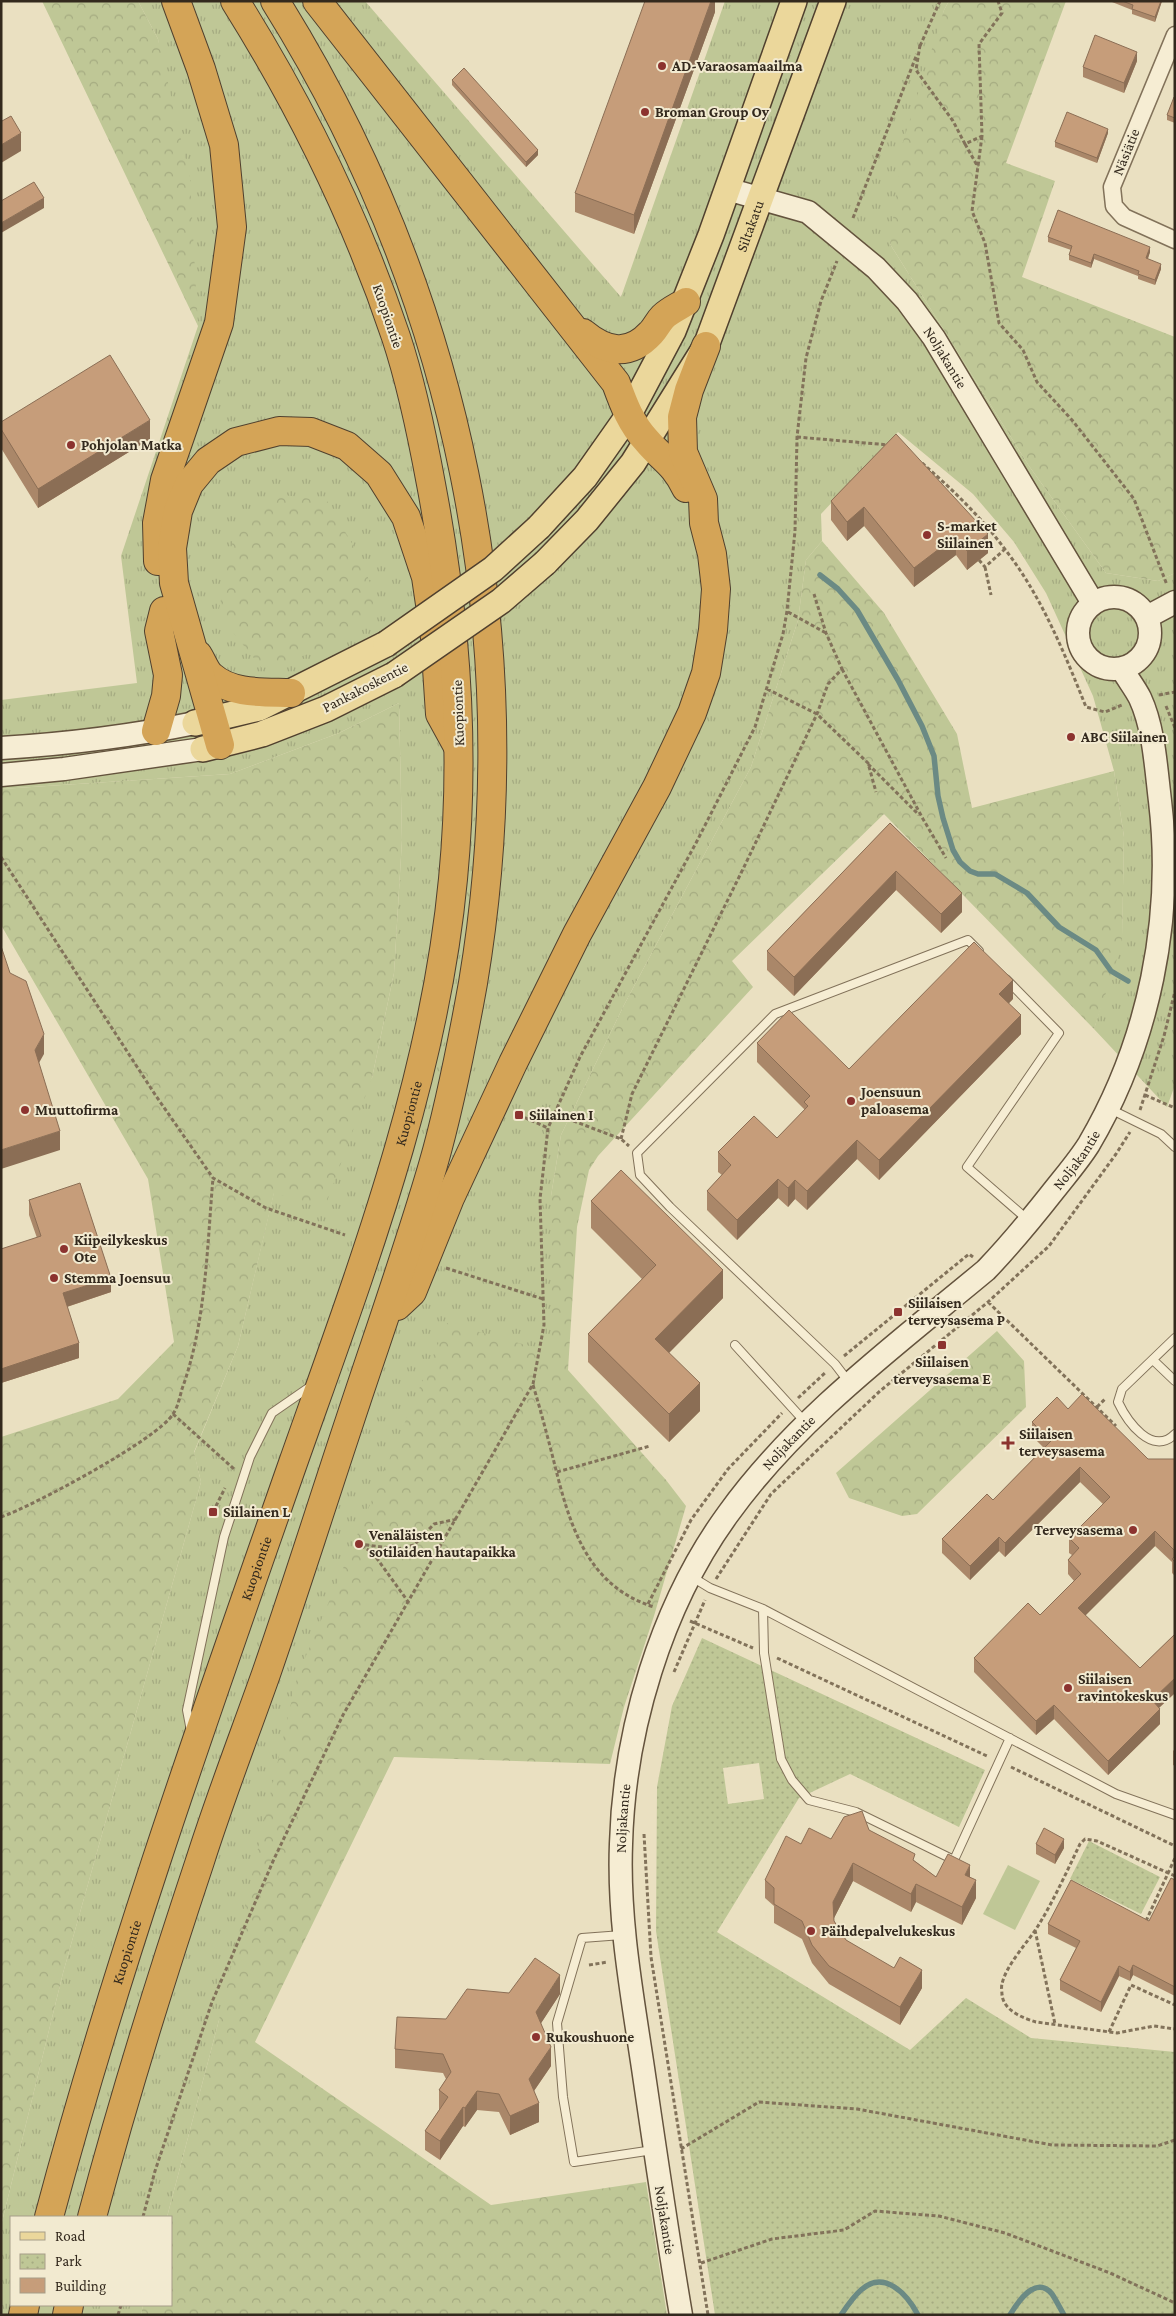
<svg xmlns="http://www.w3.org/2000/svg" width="1176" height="2316" font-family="'Crimson Pro',serif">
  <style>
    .grass { fill: url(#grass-tufts) }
    .forest { fill: url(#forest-crowns) }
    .park { fill: url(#park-dots); fill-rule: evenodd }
    .garden { fill: #bfc796 }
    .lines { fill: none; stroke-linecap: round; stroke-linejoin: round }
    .stream { stroke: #6b8a84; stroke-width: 5.5 }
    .lane-casing { stroke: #82725a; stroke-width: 10 }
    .street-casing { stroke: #82725a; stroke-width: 19 }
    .secondary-casing { stroke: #64533d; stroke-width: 25 }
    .primary-casing { stroke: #50402e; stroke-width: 28 }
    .highway-casing { stroke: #50402e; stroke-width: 30 }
    .path { stroke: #82725a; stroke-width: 3; stroke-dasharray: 4 2.5; stroke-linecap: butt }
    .lane { stroke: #f6edd3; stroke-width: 8 }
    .street { stroke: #f6edd3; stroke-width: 16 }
    .secondary { stroke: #f6edd3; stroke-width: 22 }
    .primary { stroke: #ebd79b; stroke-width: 25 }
    .highway { stroke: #d4a457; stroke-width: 28 }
    .primary-bridge-casing { stroke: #50402e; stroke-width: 28; stroke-linecap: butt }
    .primary-bridge { stroke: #ebd79b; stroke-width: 25 }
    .wall { fill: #aa8769 }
    .shaded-wall { fill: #8b6e55 }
    .building { fill: #c69d7a; stroke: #8b6e55 }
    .poi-dot { fill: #8c332f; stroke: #f2ead0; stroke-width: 2 }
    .labels { text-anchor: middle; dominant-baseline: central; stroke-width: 4; stroke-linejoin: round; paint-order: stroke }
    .poi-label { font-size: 15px; font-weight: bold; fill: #33291d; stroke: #f2ead0; text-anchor: start }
    .street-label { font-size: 15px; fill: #33291d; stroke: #f2ead0 }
  </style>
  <defs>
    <pattern id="grass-tufts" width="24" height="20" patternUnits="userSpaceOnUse" patternTransform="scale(1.25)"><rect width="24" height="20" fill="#bfc796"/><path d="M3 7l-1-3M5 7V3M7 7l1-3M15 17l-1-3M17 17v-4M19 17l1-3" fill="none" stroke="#a5ab81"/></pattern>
    <pattern id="forest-crowns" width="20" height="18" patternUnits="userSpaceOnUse" patternTransform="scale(1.25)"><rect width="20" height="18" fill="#bfc796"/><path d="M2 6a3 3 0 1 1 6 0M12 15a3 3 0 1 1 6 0" fill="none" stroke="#a5ab81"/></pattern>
    <pattern id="park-dots" width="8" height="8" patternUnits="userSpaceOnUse" patternTransform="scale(1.25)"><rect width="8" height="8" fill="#bfc796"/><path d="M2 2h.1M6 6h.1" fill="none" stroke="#a5ab81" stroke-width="1.8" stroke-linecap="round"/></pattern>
  </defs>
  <rect width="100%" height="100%" fill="#eae0c1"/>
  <path class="grass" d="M138,1H365L621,297L725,1H949L944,10L890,244L1029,466L1106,573L1158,581L1175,573V1085L1167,1107L1094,1029L1122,935L1124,837L1114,771L1093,696L1046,593L1014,542L973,494L898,432L821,514L822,541L806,560L798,620L751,767L624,1005L561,1135L551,1196V1352L219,2020L167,2217H11V2305H143L141,2315H1V2226L63,1973L201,1482L194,1453L238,1346L274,1192L372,1078L394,973L402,840L399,703L339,733L230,774L1,789V700L137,683L121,556L198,326L158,39Z"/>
  <path class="forest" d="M42,1H138L158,39L190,179L198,326Z
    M949,1H1066L1006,163L1055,181L1022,277L1175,337V573L1158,581L1106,573L1029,466L890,244L902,145L944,10Z
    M276,494L327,501L360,557L379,606L322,650L262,668L218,614L236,525Z
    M822,541L884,613L957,734L972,808L1114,771L1124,837L1122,944L1094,1029L884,814L732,961L753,987L598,1156L589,1170L577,1227L568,1370L666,1480L686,1506L654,1616L624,1707L610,1764L394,1757L255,2042L491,2205L646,2182L667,2315H141L143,2305H171V2217H167L219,2020L297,1677L447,1323L551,1352V1196L561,1135L624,1005L751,767L798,620L806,560Z
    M399,703L402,840L394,973L372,1078L325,1207L274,1193L238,1346L194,1452L201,1482L63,1973L1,2226V1437L118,1399L174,1342L148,1179L1,925V789L230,774L339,733Z
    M997,1331L1024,1361L1026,1407L917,1514L902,1516L849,1498L836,1473Z"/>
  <path class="park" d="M702,1638L985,1770L959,1827L850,1774L799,1798L717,1932L910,2050L966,1998L1031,2038L1175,2052V2315H715L656,1931L657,1787L672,1706ZM759,1763L764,1799L728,1804L723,1768Z
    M1089,1841L1160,1877L1141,1914L1070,1879Z"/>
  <path class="garden" d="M1008,1865L1040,1881L1015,1930L983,1914Z"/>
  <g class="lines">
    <path class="stream" d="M820,575L838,589L857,610L898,680L922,726L934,756L938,796L943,818L953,850L960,862L970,871L978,874H995L1027,893L1059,927L1096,950L1111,971L1128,981
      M841,2315C847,2306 853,2297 861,2290C884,2269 907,2294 918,2315
      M1010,2315C1017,2303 1036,2274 1052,2294C1056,2300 1060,2308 1064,2315"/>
    <g class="lane-casing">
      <path id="lane" d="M1006,979L1059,1033L967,1167L1028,1220
        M1110,1109L1161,1134L1175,1147
        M1175,1338L1122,1389L1118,1402C1127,1421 1152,1457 1175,1434
        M735,1345L806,1423
        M1153,1360L1175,1381
        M848,1381L835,1364L670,1207L640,1175L637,1153L775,1014L968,940L979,951
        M692,1577L710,1588L763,1609L1116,1794L1175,1815
        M763,1609L764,1653L781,1759L792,1780L809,1800L856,1812L954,1860L1010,1738
        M191,1731L187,1710L224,1537L250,1457L272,1413L311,1386
        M622,1935L582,1938L557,2023L563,2097L574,2162L653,2150"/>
    </g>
    <g class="street-casing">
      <path id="street" d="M1175,35L1112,187L1114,206L1124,217L1175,240"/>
    </g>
    <g class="secondary-casing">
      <g id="secondary">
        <path id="s1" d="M727,189L808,212L876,268L907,301L934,338L1093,603"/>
        <circle cx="1114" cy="633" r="36"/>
        <path d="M1147,617L1175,602"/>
        <path d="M1,748C66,744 132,736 195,723"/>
        <path d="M1,775L64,769L203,749"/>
        <path id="s2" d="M681,2315C667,2233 655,2150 643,2068C632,1994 618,1919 621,1844C624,1731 661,1606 728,1514C797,1418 896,1345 986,1270C1011,1244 1033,1217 1055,1189C1066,1175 1079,1160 1089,1144C1149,1042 1174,918 1160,801C1156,768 1154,728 1140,698C1135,688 1127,678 1122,669"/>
      </g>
    </g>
    <g class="primary-casing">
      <g id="primary">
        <path d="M539,527L585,477L628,416L673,331L711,235L794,1"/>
        <path id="s3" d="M545,563L587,520L633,463L706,346L833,1"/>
        <path d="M195,723L259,708L386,644"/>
        <path d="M203,749L262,734L326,709L394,675"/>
      </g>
    </g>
    <g class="highway-casing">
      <g id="highway">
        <path d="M317,1L616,383C624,405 631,424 647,441C663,460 674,463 686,488"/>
        <path d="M583,333C606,352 629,357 651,333C656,328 658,322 663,317C669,311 678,307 686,302"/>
        <path d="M158,561L157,523L165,480L219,323L232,227L224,145L201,69L176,1"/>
        <path d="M198,655C202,661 205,671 211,676C232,695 265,692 291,693"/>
        <path d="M156,731L166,696L168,675L159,631L164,611"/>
        <path d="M220,745L174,583L172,548L178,511L189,484L208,461L236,442L279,431L311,432L347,446L379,474L406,517L426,577L435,638L440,714L457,745"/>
        <path d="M397,1306L412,1292L450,1198L513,1063L577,934L657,787L692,713L706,673L713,630L716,589L712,554L704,523L703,499L683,452L682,417L689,390L706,346"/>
        <path id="s4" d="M49,2217C117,1962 206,1712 293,1463C360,1273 434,1081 453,879C466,745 456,616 431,484C422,435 412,385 396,337C356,217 302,108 235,1"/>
        <path d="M92,2217C124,2097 161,1978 200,1861C220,1798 244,1736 266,1674C295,1590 322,1504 350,1420C378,1335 408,1251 433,1165C450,1106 462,1044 473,983C530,641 459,295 275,1"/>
        <path d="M23,2315L25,2305"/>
        <path d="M67,2315L69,2305"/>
      </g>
    </g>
    <path class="path" d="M920,45L916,70L953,121L965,144L982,136L979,44L1002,13L998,1
      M920,46L940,1
      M982,136L972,211L985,243L999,323L1023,350L1037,382L1072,420L1134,499L1167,585
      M965,144L978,167
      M853,218L917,54
      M797,437L889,445
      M922,463C952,489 980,516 1004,548C1041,595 1064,652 1086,707L1105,712L1122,705
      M979,560L985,567L1005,549
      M985,567L991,595
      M788,612L826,633
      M842,669L923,819L946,858
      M767,689L817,714L868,763L876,792
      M1159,695L1175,692
      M1166,706L1175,728
      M868,764L919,815
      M1,857L156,1096L213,1178L266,1208L345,1235
      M1145,1095L1175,1108
      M1140,1110L1164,1036L1175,991
      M555,1114L621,1139L629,1146
      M519,1115L548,1128
      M621,1139L632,1094L744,867L817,714L828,684L842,669L826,633L814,594
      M446,1268L543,1299
      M988,1302L1116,1426
      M844,1356L969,1254L973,1257
      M533,1385C540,1408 546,1431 552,1454C568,1518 583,1585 654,1607
      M798,1398L826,1372
      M1097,1407L1105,1399
      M173,1414L234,1469
      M557,1472L650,1446
      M213,1512L225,1488
      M1,1517C33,1506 158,1439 173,1414C178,1407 180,1396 182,1389C206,1323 207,1248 213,1178
      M716,1579L771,1494L880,1391L988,1302L1049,1246L1116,1154L1130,1132
      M409,1603L373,1553L359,1544L398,1549L414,1545L434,1524L457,1519
      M648,1604L691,1520L728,1469L782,1413
      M690,1621L753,1648
      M777,1658L989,1757
      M674,1672L705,1600
      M1011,1767L1175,1846
      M644,1834L651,1957L708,2315
      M1175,1876L1097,1841L1085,1839L1080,1844C1067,1871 1054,1900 1038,1926C1028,1942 1006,1965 1002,1984C1001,1987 1002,1992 1002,1995C1004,2011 1023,2018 1036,2022L1117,2033L1154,2026L1175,2029
      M1146,1921L1175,1858
      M1035,1930L1055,2024
      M589,1965L608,1962
      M1109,2032L1131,1985L1175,2005
      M681,2149L759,2102L857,2109L1052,2145L1157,2146L1175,2140
      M143,2217L155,2171L212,2002L274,1859L343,1715L533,1384L544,1325L540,1199L548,1128L580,1057L696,843L755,727L783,634L787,611L795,531L797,437L806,358L821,301L837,261
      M701,2263L772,2239L844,2230L875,2211L939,2216L1005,2233L1110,2273L1175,2303
      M118,2315L121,2305"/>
    <use href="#lane" class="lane"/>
    <use href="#street" class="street"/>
    <use href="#secondary" class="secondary"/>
    <use href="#primary" class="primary"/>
    <use href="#highway" class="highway"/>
    <g class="primary-bridge-casing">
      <path id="primary-bridge" d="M386,644L493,569L539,527
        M394,675L501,601L545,563"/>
    </g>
    <use href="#primary-bridge" class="primary-bridge"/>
  </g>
  <path class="wall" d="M715,1V12L634,234L575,212V193Z
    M1112,1H1162L1155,22L1132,14V10L1112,2Z
    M1137,61L1124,93L1083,77V67Z
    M452,80L538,155L526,167L452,85Z
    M1175,97V123L1167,120V115Z
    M1108,133L1097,163L1055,147V142Z
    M1048,237L1150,252L1148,259L1161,269L1155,285L1138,279V276L1094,259L1091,268L1069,260V255L1071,250L1048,242Z
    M1,422L150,439L38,508L1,448Z
    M896,434L988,553L967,570L956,555L914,587L864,526L847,541L831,520V501Z
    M890,823L962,912L941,933L896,890L794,996L767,970V951Z
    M1013,999L1009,1003L1021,1034L879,1180L857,1159L807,1210L795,1199L788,1207L778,1198L737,1240L707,1210V1191L722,1175L718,1172V1152L777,1138L804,1111V1109L757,1062V1043L849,1069Z
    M29,1200L111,1292L67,1307L79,1358L1,1383V1249L37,1238L29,1215Z
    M591,1201L723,1298L669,1353L700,1411L669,1442L588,1362V1334L642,1279L591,1228Z
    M1068,1409L1148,1459H1175V1576L1172,1573V1562L1155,1546L1085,1615L1140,1668L1175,1634V1693L1159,1708L1160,1724L1108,1775L1054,1719L1036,1735L974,1672V1658L1040,1615L1074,1581L1068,1574V1560L1072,1555L1069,1553V1538L1103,1504L1080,1482L1005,1557L999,1551L970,1580L942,1553V1539L993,1500L1044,1448L1032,1436V1422Z
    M1175,1749V1766L1173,1765V1751Z
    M869,1830L915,1861L936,1877H970L976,1898L962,1925L916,1902L911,1912L853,1881L834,1918V1921L846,1940L922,1988L900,2025L829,1984L812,1963L802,1939L774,1923V1906L765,1898V1880L801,1844L831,1839Z
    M1036,1844L1064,1848L1055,1864L1036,1854Z
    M1175,1880V1996L1133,1975L1130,1981L1119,1976L1101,2012L1060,1990V1980L1076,1948L1048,1934V1924L1149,1921Z
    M509,1993L560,1994L541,2023L551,2066L534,2091L539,2122L510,2135L499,2112L477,2110L465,2127L463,2126L440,2160L425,2150V2131L440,2109H439V2090L446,2079L443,2073L395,2068V2049Z"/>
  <path class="shaded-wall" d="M711,1H715V12L634,234V215Z
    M1161,1H1162L1155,22V17Z
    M1137,52V61L1124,93V83Z
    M1108,129V133L1097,163V158Z
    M21,133V151L1,163V145Z
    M538,150V155L526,167V162Z
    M44,198V208L1,233V223Z
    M1150,247V252L1146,263V258Z
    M1094,254V259L1091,268V263Z
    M1161,264V269L1155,285V280Z
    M150,420V439L38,508V489Z
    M864,507V526L847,541V522Z
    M988,534V553L967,570V551Z
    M956,536V555L914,587V568Z
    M896,871V890L794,996V977Z
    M962,893V912L941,933V914Z
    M1013,980V999L999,1013V994Z
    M1021,1015V1034L879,1180V1160Z
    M44,1034V1054L35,1070V1050Z
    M60,1131V1150L1,1169V1150Z
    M857,1140V1159L807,1210V1191Z
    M778,1179V1198L737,1240V1220Z
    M795,1180V1199L788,1207V1188Z
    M723,1270V1298L655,1367V1339Z
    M111,1278V1292L63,1308V1293Z
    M79,1343V1358L1,1383V1369Z
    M700,1383V1411L669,1442V1414Z
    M1080,1467V1482L1005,1557V1543Z
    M1155,1531V1546L1078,1623V1608Z
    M999,1537V1551L970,1580V1566Z
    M1175,1678V1693L1152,1714V1700Z
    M1054,1705V1719L1036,1735V1721Z
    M1160,1709V1724L1108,1775V1761Z
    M1064,1839V1848L1055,1864V1855Z
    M853,1863V1881L833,1920V1902Z
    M970,1865V1883L965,1875Z
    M976,1880V1898L962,1925V1907Z
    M916,1884V1902L911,1912V1894Z
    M1133,1965V1975L1130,1981V1972Z
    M1119,1966V1976L1101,2012V2002Z
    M922,1970V1988L900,2025V2007Z
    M560,1975V1994L536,2031V2012Z
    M551,2047V2066L529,2098V2079Z
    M477,2091V2110L465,2127V2108Z
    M539,2103V2122L510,2135V2116Z
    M463,2107V2126L440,2160V2141Z"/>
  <path class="building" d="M645,1H711L634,215L575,193Z
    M1122,1H1161L1155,17L1132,9L1133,5Z
    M1095,35L1137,52L1124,83L1083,67Z
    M464,68L538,150L526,162L452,80Z
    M1174,97H1175V118L1167,115Z
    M1067,112L1108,129L1097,158L1055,142Z
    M11,116L21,133L1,145V119L2,121Z
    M34,182L44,198L1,223V201Z
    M1058,210L1150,247L1146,258L1161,264L1155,280L1138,274L1139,271L1094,254L1091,263L1069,255L1072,246L1048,237Z
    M110,355L150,420L38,489L1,429V422Z
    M896,434L988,534L967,551L956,536L914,568L864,507L847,522L831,501Z
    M890,823L962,893L941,914L896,871L794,977L767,951Z
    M974,942L1013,980L999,994L1021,1015L879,1160L857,1140L807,1191L795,1180L788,1188L778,1179L737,1220L707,1191L731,1165L718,1152L754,1116L777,1138L808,1106L804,1102L810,1096L757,1043L789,1010L849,1069Z
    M1,946L10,973L26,981L44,1034L35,1050L60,1131L1,1150Z
    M621,1170L723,1270L655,1339L700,1383L669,1414L588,1334L656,1265L591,1201Z
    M80,1183L111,1278L63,1293L79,1343L1,1369V1249L41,1236L29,1200Z
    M1082,1394L1148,1459H1175V1551L1155,1531L1078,1608L1140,1668L1175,1634V1678L1152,1700L1160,1709L1108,1761L1054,1705L1036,1721L974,1658L1028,1603L1040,1615L1081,1574L1068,1560L1079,1548L1069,1538L1110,1497L1080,1467L1005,1543L999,1537L970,1566L942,1539L987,1494L993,1500L1051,1441L1032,1422L1057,1397L1068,1409Z
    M1175,1556V1562L1172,1559Z
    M862,1811L869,1830L915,1854L913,1860L936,1877L948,1854L970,1865L965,1875L976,1880L962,1907L916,1884L911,1894L853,1863L833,1902L834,1921L846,1940L894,1968L900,1957L922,1970L900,2007L829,1966L812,1945L802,1921L774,1904V1888L765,1880L786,1836L801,1844L809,1828L831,1839L844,1817Z
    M1044,1828L1064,1839L1055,1855L1036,1844Z
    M1171,1878L1175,1880V1987L1133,1965L1130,1972L1119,1966L1101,2002L1060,1980L1080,1941L1048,1924L1071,1880L1149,1921Z
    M535,1958L560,1975L536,2012L551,2047L529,2079L539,2103L510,2116L499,2094L477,2091L465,2108L463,2107L440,2141L425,2131L448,2097L439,2090L451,2072L443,2054L395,2049L397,2017L446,2019L467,1989L509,1993Z"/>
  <g class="poi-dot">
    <circle cx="662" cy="66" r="5"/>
    <circle cx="645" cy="112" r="5"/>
    <circle cx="71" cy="445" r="5"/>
    <circle cx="927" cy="535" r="5"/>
    <circle cx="1071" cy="737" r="5"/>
    <circle cx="851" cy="1101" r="5"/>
    <circle cx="25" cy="1110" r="5"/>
    <rect x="514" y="1110" width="10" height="10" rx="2.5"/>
    <circle cx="64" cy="1249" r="5"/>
    <circle cx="54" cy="1278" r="5"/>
    <rect x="893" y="1307" width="10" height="10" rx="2.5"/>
    <rect x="937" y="1340" width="10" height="10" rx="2.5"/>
    <path d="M1005.5 1435.5h5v5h5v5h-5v5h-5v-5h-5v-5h5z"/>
    <rect x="208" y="1507" width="10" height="10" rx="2.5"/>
    <circle cx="1133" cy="1530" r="5"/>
    <circle cx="359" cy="1544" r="5"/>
    <circle cx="1068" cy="1688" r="5"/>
    <circle cx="811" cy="1931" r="5"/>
    <circle cx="536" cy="2037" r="5"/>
  </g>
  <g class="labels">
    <g class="poi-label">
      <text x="672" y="66">AD-Varaosamaailma</text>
      <text x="655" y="112">Broman Group Oy</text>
      <text x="81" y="445">Pohjolan Matka</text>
      <text x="937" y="526">S-market<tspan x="937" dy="17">Siilainen</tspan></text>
      <text x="1081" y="737">ABC Siilainen</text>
      <text x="861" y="1092">Joensuun<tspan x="861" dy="17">paloasema</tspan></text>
      <text x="35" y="1110">Muuttofirma</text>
      <text x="529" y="1115">Siilainen I</text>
      <text x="74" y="1240">Kiipeilykeskus<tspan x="74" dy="17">Ote</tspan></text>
      <text x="64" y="1278">Stemma Joensuu</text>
      <text x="908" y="1303">Siilaisen<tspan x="908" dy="17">terveysasema P</tspan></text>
      <text x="942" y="1362" text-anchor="middle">Siilaisen<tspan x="942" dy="17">terveysasema E</tspan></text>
      <text x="1019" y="1434">Siilaisen<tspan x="1019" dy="17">terveysasema</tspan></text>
      <text x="223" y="1512">Siilainen L</text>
      <text x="1123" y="1530" text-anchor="end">Terveysasema</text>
      <text x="369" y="1535">Venäläisten<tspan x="369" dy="17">sotilaiden hautapaikka</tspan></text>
      <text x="1078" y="1679">Siilaisen<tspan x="1078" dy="17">ravintokeskus</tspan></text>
      <text x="821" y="1931">Päihdepalvelukeskus</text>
      <text x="546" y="2037">Rukoushuone</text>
    </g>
    <g class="street-label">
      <text transform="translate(1126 152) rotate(-68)">Näsiätie</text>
      <text stroke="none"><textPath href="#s3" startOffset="399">Siltakatu</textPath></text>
      <text transform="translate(388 316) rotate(71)">Kuopiontie</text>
      <text stroke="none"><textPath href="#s1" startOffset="286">Noljakantie</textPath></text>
      <text transform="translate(365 687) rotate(-27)">Pankakoskentie</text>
      <text transform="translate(458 713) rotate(-92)">Kuopiontie</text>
      <text stroke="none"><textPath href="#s4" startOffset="1161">Kuopiontie</textPath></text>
      <text stroke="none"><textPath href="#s2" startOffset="1326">Noljakantie</textPath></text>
      <text stroke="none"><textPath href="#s2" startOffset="921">Noljakantie</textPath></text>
      <text stroke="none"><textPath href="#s4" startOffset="681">Kuopiontie</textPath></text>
      <text stroke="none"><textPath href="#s2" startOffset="501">Noljakantie</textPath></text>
      <text stroke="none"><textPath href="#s4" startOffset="276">Kuopiontie</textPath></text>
      <text transform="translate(665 2220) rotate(81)">Noljakantie</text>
    </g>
  </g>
  <rect width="1176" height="2316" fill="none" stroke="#33291d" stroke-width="5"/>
  <rect x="10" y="2216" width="162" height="90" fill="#f2ead0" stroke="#a69d88"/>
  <rect x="20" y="2232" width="25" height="8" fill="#ebd79b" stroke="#a69d88"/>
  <text x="55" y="2241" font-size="15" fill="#33291d">Road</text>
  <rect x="20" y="2254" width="25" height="15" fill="url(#park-dots)" stroke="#a69d88"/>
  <text x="55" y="2266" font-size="15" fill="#33291d">Park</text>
  <rect x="20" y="2278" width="25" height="15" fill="#c69d7a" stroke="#a69d88"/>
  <text x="55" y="2291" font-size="15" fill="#33291d">Building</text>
</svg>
